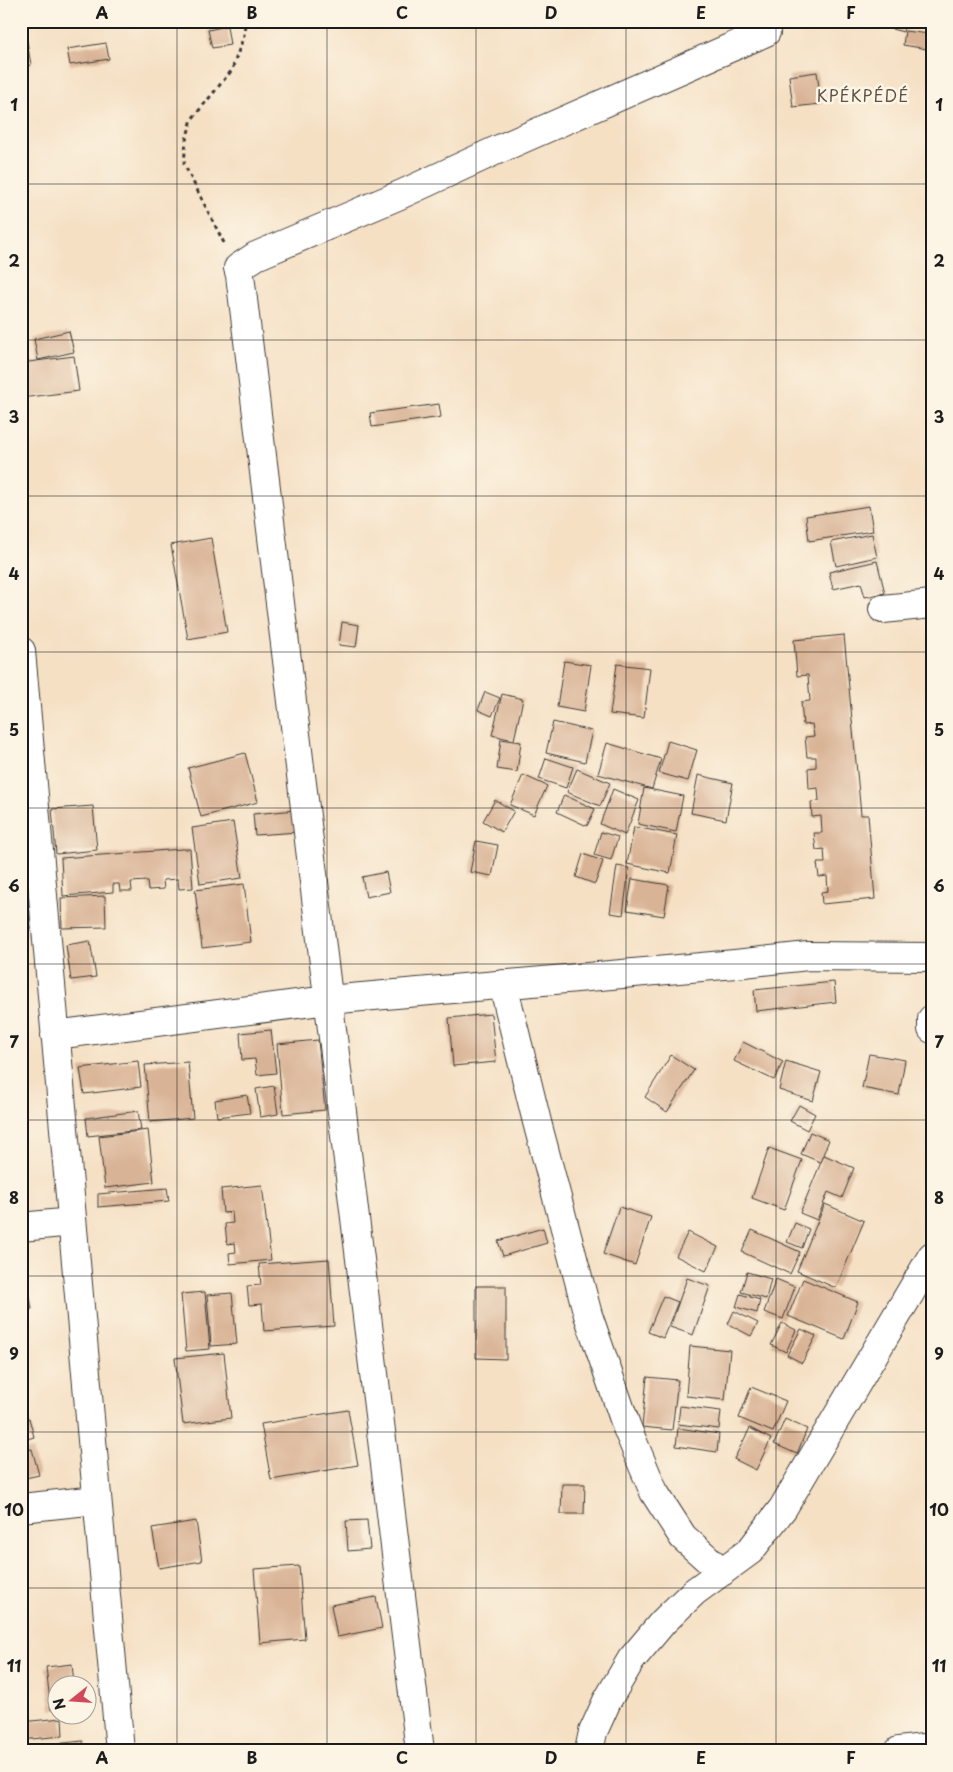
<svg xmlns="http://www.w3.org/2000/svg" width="953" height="1772" font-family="'Playpen Sans',sans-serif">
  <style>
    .building { fill: #d9b395 }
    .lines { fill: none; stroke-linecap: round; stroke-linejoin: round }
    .street-casing { stroke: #3d3935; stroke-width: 30 }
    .path { stroke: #3d3935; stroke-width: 3; stroke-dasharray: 4 4; stroke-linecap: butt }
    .street { stroke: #fff; stroke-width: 28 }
    .grid { fill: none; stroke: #1c1c1c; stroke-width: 1; stroke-opacity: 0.55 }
    .labels { text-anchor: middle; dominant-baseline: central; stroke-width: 5; stroke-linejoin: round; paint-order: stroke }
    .quarter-label { font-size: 16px; letter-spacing: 1px; fill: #5e5146; stroke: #fcf5e5 }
    .neatline { fill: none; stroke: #1c1c1c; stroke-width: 2 }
    .grid-label { font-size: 16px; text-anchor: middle; font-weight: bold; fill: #1c1c1c }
  </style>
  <rect width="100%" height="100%" fill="#fcf5e5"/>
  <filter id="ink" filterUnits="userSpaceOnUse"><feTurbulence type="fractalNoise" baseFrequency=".02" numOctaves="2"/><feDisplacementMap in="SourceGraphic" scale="10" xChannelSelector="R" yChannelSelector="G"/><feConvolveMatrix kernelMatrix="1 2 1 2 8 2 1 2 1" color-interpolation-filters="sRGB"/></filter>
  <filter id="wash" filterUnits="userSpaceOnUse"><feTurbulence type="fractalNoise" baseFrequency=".0096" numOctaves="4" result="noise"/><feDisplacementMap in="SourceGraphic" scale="20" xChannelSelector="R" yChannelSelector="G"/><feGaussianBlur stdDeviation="1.12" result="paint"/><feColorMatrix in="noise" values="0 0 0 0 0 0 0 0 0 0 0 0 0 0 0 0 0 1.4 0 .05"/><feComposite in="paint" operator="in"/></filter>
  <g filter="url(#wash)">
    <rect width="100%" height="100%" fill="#f5e0c4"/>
    <g id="blocks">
      <path class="building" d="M894,21H906L903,32L892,29Z
        M227,26L230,45L212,48L208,30Z
        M905,31L929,34L927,49L903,45Z
        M27,41L31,65L21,67V42Z
        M106,43L109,59L70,65L67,49Z
        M817,72L821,104L793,107L789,76Z
        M69,331L74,352L38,360L34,339Z
        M74,356L79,391L21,398V363Z
        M439,404L441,417L372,427L370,413Z
        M869,506L873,531L809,541L806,516Z
        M872,534L877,557L836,566L831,542Z
        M211,538L227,632L188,639L171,545Z
        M877,561L885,593L865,597L861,583L833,589L829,572Z
        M342,622L359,625L356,647L339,645Z
        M844,635L861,815H868L875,899L822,904L821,892L828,891L827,876L819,877L817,863H825L824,849L816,850L814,833H822L821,816L812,817L811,802L819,801L818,788L809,789L808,768L816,767V757H807L805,737L814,736L812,724L803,725L801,702L810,701L808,675L797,676L794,640Z
        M564,661L591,665L584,712L557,707Z
        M617,664L650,668L644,718L610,714Z
        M485,692L500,698L492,716L478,710Z
        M502,694L523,699L514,740L492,735Z
        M553,722L592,731L585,762L546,753Z
        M501,739L521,742L517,772L497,769Z
        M668,741L697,750L688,781L659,773Z
        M607,743L661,759L652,789L598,774Z
        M245,753L258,802L201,817L188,768Z
        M546,758L573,767L566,788L539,779Z
        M577,769L610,783L600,806L567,792Z
        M523,775L547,786L534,815L510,805Z
        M698,775L733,783L726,820L691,813Z
        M644,788L683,796L676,832L638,824Z
        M613,789L639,800L625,835L600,824Z
        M564,795L595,809L587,826L557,812Z
        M495,800L514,811L502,832L483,821Z
        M93,806L97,850L56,854L52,809Z
        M296,810L298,832L255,835L253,814Z
        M233,822L242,878L200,884L192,828Z
        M634,827L677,835L670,873L627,864Z
        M601,832L618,837L611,860L594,855Z
        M476,841L498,845L492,876L470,872Z
        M182,849H190L193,888L179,889L178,879L163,880L164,889L148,890L147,881L131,882L132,891H120L119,884H113V892L63,896L61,858Z
        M583,854L603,861L595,884L576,877Z
        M617,866L629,868L623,915L610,913Z
        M386,872L390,892L366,897L362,877Z
        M632,879L669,885L664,916L627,910Z
        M244,884L251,942L202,948L195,890Z
        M105,896L106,927L62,928L61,898Z
        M90,941L96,977L71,980L66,945Z
        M834,982L836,1002L756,1011L754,990Z
        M491,1014L496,1062L453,1066L449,1018Z
        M271,1030L276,1073L257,1075L255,1059L242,1060L240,1033Z
        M318,1040L325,1110L283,1114L277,1044Z
        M743,1042L783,1062L774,1080L734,1061Z
        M869,1054L905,1060L899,1095L862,1088Z
        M671,1055L694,1070L667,1112L645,1097Z
        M138,1061L141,1087L84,1094L80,1068Z
        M786,1061L821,1072L813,1101L779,1090Z
        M188,1062L193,1118L150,1122L145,1065Z
        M274,1086L278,1114L260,1117L256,1089Z
        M247,1095L250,1113L217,1117L215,1100Z
        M799,1105L815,1114L807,1130L790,1121Z
        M138,1111L141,1130L88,1136L86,1118Z
        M148,1130L154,1182L105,1188L99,1136Z
        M810,1132L829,1140L820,1162L801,1154Z
        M769,1148L802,1160L784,1210L752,1198Z
        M824,1155L854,1168L842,1198L828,1192L817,1220L800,1213Z
        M262,1185L271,1260L230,1264L229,1253L236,1252L235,1243L227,1244L225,1224L233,1223L232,1212L223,1213L221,1189Z
        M167,1188L169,1201L98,1207V1194Z
        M825,1204L864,1221L836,1288L797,1271Z
        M619,1207L651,1217L635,1265L603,1254Z
        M795,1223L809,1229L802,1248L787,1242Z
        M543,1228L547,1243L503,1256L498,1241Z
        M752,1230L800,1252L790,1274L742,1252Z
        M688,1232L718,1247L706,1271L676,1256Z
        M21,1245H24L28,1284H21Z
        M329,1259L334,1326L264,1331L262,1304L249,1305L247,1286L261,1285L259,1264Z
        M747,1272L771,1279L766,1299L741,1292Z
        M687,1278L710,1286L693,1335L670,1327Z
        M776,1279L795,1287L783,1319L764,1312Z
        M803,1279L858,1302L844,1339L788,1316Z
        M476,1286H506V1359L476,1358Z
        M29,1291L32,1309L21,1311V1292Z
        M205,1292L210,1349L186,1351L181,1294Z
        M232,1293L237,1344L211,1346L207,1295Z
        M740,1294L760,1300L757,1313L736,1307Z
        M663,1296L678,1302L663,1338L648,1332Z
        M734,1311L758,1323L751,1336L728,1324Z
        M782,1323L796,1330L786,1352L771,1345Z
        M801,1329L816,1336L802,1363L787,1355Z
        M690,1346L730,1350L725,1400L686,1396Z
        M224,1353L231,1418L183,1424L175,1358Z
        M647,1377L678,1380L672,1430L642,1427Z
        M751,1387L786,1401L773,1432L739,1418Z
        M680,1406L721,1411L719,1429L678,1424Z
        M348,1410L358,1465L271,1480L261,1424Z
        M29,1418L34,1437L21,1441V1421Z
        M785,1419L807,1429L797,1454L774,1444Z
        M678,1428L719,1434L717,1452L676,1446Z
        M750,1428L771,1439L756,1470L734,1459Z
        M32,1449L39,1475L21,1479V1451Z
        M562,1484H585L584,1514H561Z
        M367,1520L370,1549L348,1551L346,1521Z
        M196,1521L202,1561L159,1568L152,1528Z
        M299,1566L305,1639L260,1643L254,1569Z
        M376,1597L382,1628L337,1637L331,1605Z
        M72,1664L74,1684H58V1709L51,1710L46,1667Z
        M21,1698L27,1717L21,1718Z
        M62,1718L63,1736L21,1740V1722Z
        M83,1741L84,1751H54L53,1744Z
        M50,1745V1751H21V1747Z"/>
    </g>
  </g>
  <g filter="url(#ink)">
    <use href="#blocks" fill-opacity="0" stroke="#3d3935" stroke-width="1"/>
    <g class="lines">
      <g class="street-casing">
        <path id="street" d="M883,609L932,604
          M21,651L120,1751
          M503,984L537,1122L588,1315L627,1428L654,1492L683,1537L722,1572
          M932,1019V1029
          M55,1035L328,1000L735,964L808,956L932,957
          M21,1227L72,1222
          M21,1508L97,1500
          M420,1751L240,275L238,268L256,256L402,194L497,150L766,32
          M589,1751L593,1732L607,1701L631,1660L663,1622L694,1592L750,1551L783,1508L932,1256
          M899,1751L932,1747"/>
      </g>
      <path class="path" d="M224,243L184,164L186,140L192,119L232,70L245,32L244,21"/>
      <use href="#street" class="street"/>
    </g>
  </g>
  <path class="grid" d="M177,21V1751M327,21V1751M476,21V1751M626,21V1751M776,21V1751M21,184H932M21,340H932M21,496H932M21,652H932M21,808H932M21,964H932M21,1120H932M21,1276H932M21,1432H932M21,1588H932"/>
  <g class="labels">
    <g class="quarter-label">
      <text x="863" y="95">KPÉKPÉDÉ</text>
    </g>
  </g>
  <rect width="953" height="1772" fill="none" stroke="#fcf5e5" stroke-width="55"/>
  <g transform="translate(72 1700) rotate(253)"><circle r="24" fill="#fcf5e5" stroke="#a29e95"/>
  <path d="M0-4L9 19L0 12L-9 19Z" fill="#d1495b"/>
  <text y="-8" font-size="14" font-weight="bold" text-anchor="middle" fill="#1c1c1c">N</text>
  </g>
  <rect x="28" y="28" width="898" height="1716" class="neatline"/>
  <g class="grid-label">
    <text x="102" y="19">A</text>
    <text x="252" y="19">B</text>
    <text x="402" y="19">C</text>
    <text x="551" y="19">D</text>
    <text x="701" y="19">E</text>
    <text x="851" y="19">F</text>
    <text x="14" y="111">1</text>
    <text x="939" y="111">1</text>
    <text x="14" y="267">2</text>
    <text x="939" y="267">2</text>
    <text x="14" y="423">3</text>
    <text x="939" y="423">3</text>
    <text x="14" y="580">4</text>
    <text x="939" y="580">4</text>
    <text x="14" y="736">5</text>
    <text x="939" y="736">5</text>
    <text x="14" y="892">6</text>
    <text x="939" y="892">6</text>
    <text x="14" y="1048">7</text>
    <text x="939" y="1048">7</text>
    <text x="14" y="1204">8</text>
    <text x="939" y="1204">8</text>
    <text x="14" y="1360">9</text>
    <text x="939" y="1360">9</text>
    <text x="14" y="1516">10</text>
    <text x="939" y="1516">10</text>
    <text x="14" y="1672">11</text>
    <text x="939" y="1672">11</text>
    <text x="102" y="1764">A</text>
    <text x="252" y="1764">B</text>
    <text x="402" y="1764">C</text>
    <text x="551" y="1764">D</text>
    <text x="701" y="1764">E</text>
    <text x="851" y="1764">F</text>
  </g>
</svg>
